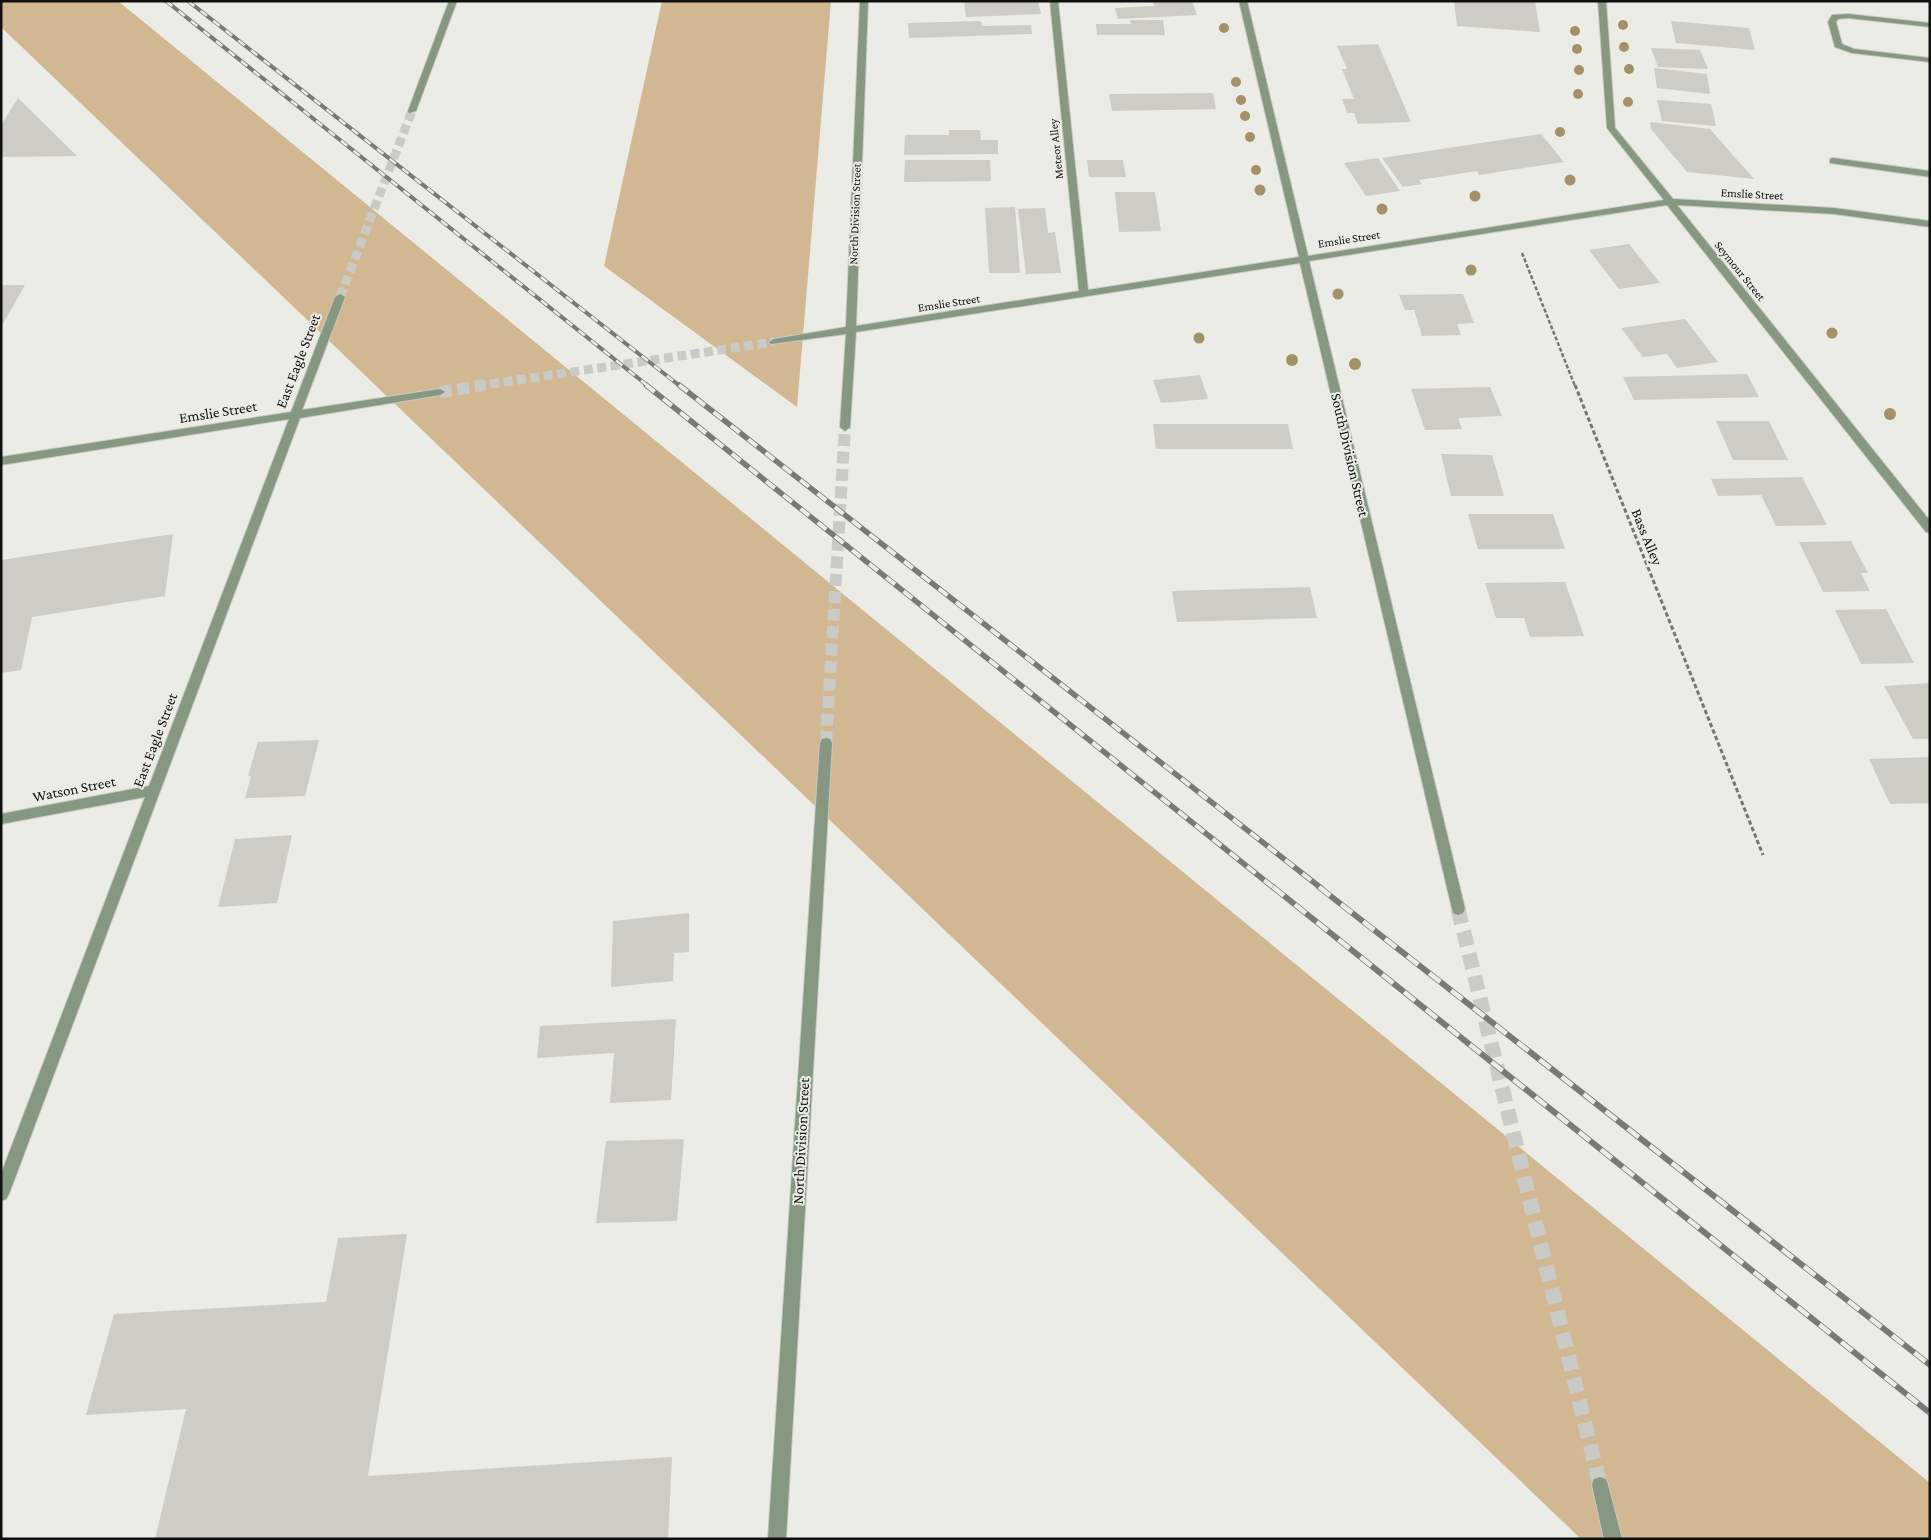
<svg xmlns="http://www.w3.org/2000/svg" width="1931" height="1540" font-family="'Crimson Pro',serif">
  <style>
    .green { fill: #d2b793 }
    .building { fill: #cdccc5 }
    .lines { fill: none; stroke-linecap: round; stroke-linejoin: round }
    .minor-tunnel-far2 { stroke: #cacbc6; stroke-width: 9; stroke-dasharray: 9 4.5; stroke-linecap: butt }
    .minor-tunnel-far1 { stroke: #cacbc6; stroke-width: 12; stroke-dasharray: 12 5.5; stroke-linecap: butt }
    .minor-tunnel { stroke: #cacbc6; stroke-width: 15; stroke-dasharray: 15 8; stroke-linecap: butt }
    .minor-casing { stroke: #c8c9c4; stroke-width: 2 }
    .path-far1 { stroke: #767773; stroke-width: 2.5; stroke-dasharray: 4 2; stroke-linecap: butt }
    .path { stroke: #767773; stroke-width: 3; stroke-dasharray: 4.5 2.5; stroke-linecap: butt }
    .minor { fill: #869882; fill-rule: evenodd }
    .rail-far2-casing { stroke: #797a76; stroke-width: 4 }
    .rail-far1-casing { stroke: #797a76; stroke-width: 5.5 }
    .rail-casing { stroke: #797a76; stroke-width: 6 }
    .rail-far2 { stroke: #ebece6; stroke-width: 2.5; stroke-dasharray: 8; stroke-linecap: butt }
    .rail-far1 { stroke: #ebece6; stroke-width: 4; stroke-dasharray: 11; stroke-linecap: butt }
    .rail { stroke: #ebece6; stroke-width: 4.5; stroke-dasharray: 14; stroke-linecap: butt }
    .tree { fill: #a59168 }
    .labels { text-anchor: middle; dominant-baseline: central; stroke-width: 4; stroke-linejoin: round; paint-order: stroke }
    .far-street-label { font-size: 12px; fill: #10110f; stroke: #ebece6 }
    .street-label { font-size: 15px; fill: #10110f; stroke: #ebece6 }
  </style>
  <rect width="100%" height="100%" fill="#ebece6"/>
  <path class="green" d="M1,1H118L1930,1483V1539H1581L1,27Z
    M662,1H831L797,407L604,266Z"/>
  <path class="building" d="M964,1H1038L1041,14L966,17Z
    M1192,1L1197,15L1118,19L1115,8L1154,6L1153,2Z
    M1454,1H1535L1540,32L1457,26Z
    M1130,20H1163L1165,35H1097L1096,24H1131Z
    M981,21L982,26L1031,25L1032,34L909,38L908,23Z
    M1671,21L1749,28L1755,50L1676,43Z
    M1378,44L1411,122L1358,124L1354,113H1347L1342,99H1354L1342,69H1347L1337,46Z
    M1651,48L1700,50L1708,69L1658,67Z
    M1654,68L1707,74L1710,94L1657,88Z
    M1213,93L1216,109L1112,111L1109,94Z
    M18,98L77,156L3,157L1,160V125Z
    M1657,100L1711,104L1716,126L1662,121Z
    M1650,122L1710,129L1754,179L1687,172L1651,129Z
    M949,130H980L981,140H998V154L904,155L905,135H949Z
    M1541,134L1564,162L1479,175L1477,171L1419,180L1422,184L1403,187L1382,158Z
    M1378,158L1400,191L1366,196L1344,163Z
    M905,160H990L991,181L904,182Z
    M1087,160H1123L1126,177H1089Z
    M1115,192H1155L1161,231L1119,232Z
    M1015,207L1020,273H989L985,208Z
    M1045,208L1048,233L1055,232L1061,273L1026,274L1018,209Z
    M1629,244L1660,283L1619,289L1589,250Z
    M1,285H25L1,327Z
    M1463,294L1474,323L1457,324L1461,335L1422,336L1414,310H1405L1399,295Z
    M1685,319L1718,362L1677,368L1667,354L1643,357L1621,328Z
    M1747,374L1759,397L1634,400L1623,377Z
    M1200,375L1208,399L1161,403L1153,380Z
    M1490,387L1502,416L1458,418L1462,429L1425,430L1411,389Z
    M1716,421H1769L1788,460H1733Z
    M1153,424H1288L1293,449H1156Z
    M1441,454L1492,455L1504,496H1451Z
    M1802,477L1827,525L1776,526L1761,495L1718,496L1711,479Z
    M1468,514H1553L1565,549H1478Z
    M173,534L165,596L32,617L21,670L1,673V560Z
    M1851,541L1868,573H1861L1870,591L1823,592L1799,542Z
    M1565,582L1584,636L1530,637L1524,618H1496L1485,583Z
    M1310,587L1317,618L1177,622L1172,591Z
    M1886,609L1914,663L1861,664L1835,610Z
    M1930,683V739H1913L1884,686Z
    M319,740L305,796L245,798L251,776H248L258,742Z
    M1930,757V803L1890,804L1869,759Z
    M292,835L277,903L218,907L235,839Z
    M689,913V952L674,953L673,981L611,987L613,921Z
    M676,1019L671,1100L610,1103L614,1053L537,1058L540,1026Z
    M684,1139L677,1221L596,1223L606,1141Z
    M407,1234L368,1476L672,1457L668,1539H155L186,1409L86,1415L114,1314L326,1302L338,1238Z"/>
  <g class="lines">
    <path class="minor-tunnel-far2" d="M340,297L412,111
      M477,386L774,342"/>
    <path class="minor-tunnel-far1" d="M440,392L485,385
      M826,743L845,427"/>
    <path class="minor-tunnel" d="M1458,909L1600,1485"/>
    <g class="minor-casing">
      <path id="minor" d="M449,1H457L416,111L409,113L408,111Z
        M860,1H868L856,326L1079,291L1050,1H1058L1088,290L1299,257L1239,1H1247L1308,256L1664,200L1607,128L1598,1H1606L1615,128L1673,199L1834,208L1930,221V227L1834,214L1677,205L1930,521V533L1926,532L1667,205L1309,261L1465,909L1463,913L1458,915L1453,913L1300,263L856,332L850,427L845,431L840,427L846,334L771,344L769,342L774,339L846,327Z
        M1848,14L1930,23V27L1848,18L1838,19L1836,22L1842,44L1854,49L1930,58V62L1852,53L1835,47L1828,22L1832,15Z
        M1833,158L1930,171V177L1830,163V159Z
        M340,294L345,297L302,410L440,389L445,392L440,395L300,418L9,1194L6,1199L1,1201V1174L145,797L1,824V814L149,786L289,419L1,465V457L291,412L335,297Z
        M826,738L830,739L832,743L786,1539H768L820,743L822,739Z
        M1600,1477L1606,1479L1608,1485L1622,1539H1604L1592,1485L1594,1479Z"/>
    </g>
    <path class="path-far1" d="M1522,253L1575,386"/>
    <path class="path" d="M1575,385L1763,855"/>
    <use href="#minor" class="minor"/>
    <g class="rail-far2-casing">
      <path id="rail-far2" d="M166,1L648,386
        M188,1L680,386"/>
    </g>
    <g class="rail-far1-casing">
      <path id="rail-far1" d="M646,385L1274,888
        M679,385L1321,888"/>
    </g>
    <g class="rail-casing">
      <path id="rail" d="M1273,887L1930,1413
        M1319,887L1930,1365"/>
    </g>
    <use href="#rail-far2" class="rail-far2"/>
    <use href="#rail-far1" class="rail-far1"/>
    <use href="#rail" class="rail"/>
  </g>
  <g class="tree">
    <circle cx="1623" cy="25" r="5"/>
    <circle cx="1224" cy="28" r="5"/>
    <circle cx="1575" cy="31" r="5"/>
    <circle cx="1624" cy="47" r="5"/>
    <circle cx="1577" cy="49" r="5"/>
    <circle cx="1629" cy="69" r="5"/>
    <circle cx="1579" cy="70" r="5"/>
    <circle cx="1236" cy="82" r="5"/>
    <circle cx="1578" cy="94" r="5"/>
    <circle cx="1241" cy="100" r="5"/>
    <circle cx="1628" cy="102" r="5"/>
    <circle cx="1245" cy="116" r="5"/>
    <circle cx="1560" cy="132" r="5"/>
    <circle cx="1250" cy="137" r="5"/>
    <circle cx="1256" cy="170" r="5"/>
    <circle cx="1570" cy="180" r="5.5"/>
    <circle cx="1260" cy="190" r="5.5"/>
    <circle cx="1475" cy="196" r="5.5"/>
    <circle cx="1382" cy="209" r="5.5"/>
    <circle cx="1471" cy="270" r="5.5"/>
    <circle cx="1338" cy="294" r="5.5"/>
    <circle cx="1832" cy="333" r="5.5"/>
    <circle cx="1199" cy="338" r="5.5"/>
    <circle cx="1292" cy="360" r="6"/>
    <circle cx="1355" cy="364" r="6"/>
    <circle cx="1890" cy="414" r="6"/>
  </g>
  <g class="labels">
    <g class="far-street-label">
      <text transform="translate(1056 149) rotate(-96)">Meteor Alley</text>
      <text transform="translate(1752 194) rotate(3)">Emslie Street</text>
      <text transform="translate(855 214) rotate(-88)">North Division Street</text>
      <text transform="translate(1349 239) rotate(-9)">Emslie Street</text>
      <text transform="translate(1740 271) rotate(51)">Seymour Street</text>
      <text transform="translate(949 303) rotate(-9)">Emslie Street</text>
    </g>
    <g class="street-label">
      <text transform="translate(298 361) rotate(-69)">East Eagle Street</text>
      <text transform="translate(218 412) rotate(-9)">Emslie Street</text>
      <text transform="translate(1350 455) rotate(77)">South Division Street</text>
      <text transform="translate(1647 537) rotate(68)">Bass Alley</text>
      <text transform="translate(155 740) rotate(-69)">East Eagle Street</text>
      <text transform="translate(74 789) rotate(-11)">Watson Street</text>
      <text transform="translate(801 1141) rotate(-87)">North Division Street</text>
    </g>
  </g>
  <rect width="1931" height="1540" fill="none" stroke="#10110f" stroke-width="5"/>
</svg>
